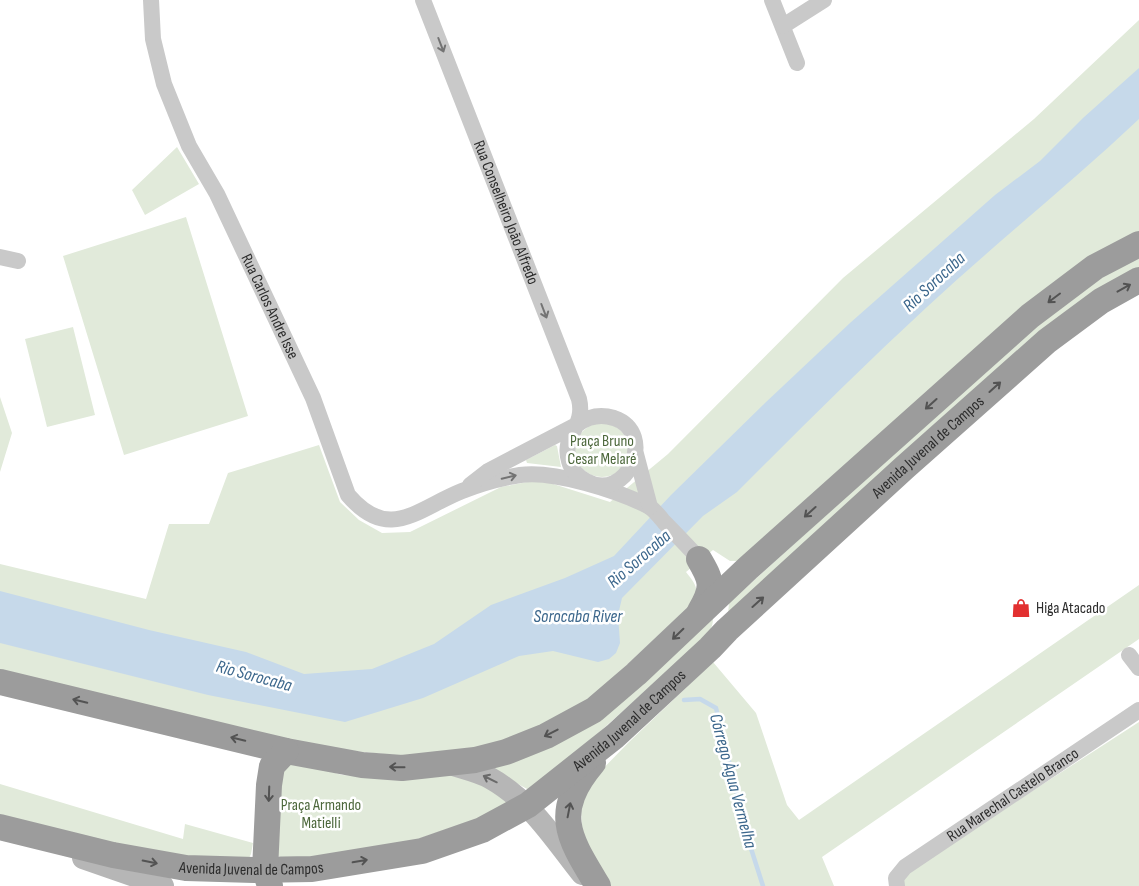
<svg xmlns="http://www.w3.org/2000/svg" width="1139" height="886" font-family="'Sofia Sans Condensed',sans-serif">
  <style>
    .green { fill: #e1eada }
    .water { fill: #c6d9ea }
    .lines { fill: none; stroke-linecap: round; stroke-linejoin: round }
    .stream { stroke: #c6d9ea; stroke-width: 4.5 }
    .minor { stroke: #c9c9c9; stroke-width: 16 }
    .secondary { stroke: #b6b6b6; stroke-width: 22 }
    .trunk { stroke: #9c9c9c; stroke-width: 26 }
    .oneway { stroke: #737373 }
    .oneway2 { stroke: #535353 }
    .oneway3 { stroke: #6a6a6a }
    .labels { text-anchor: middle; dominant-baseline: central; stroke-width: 5; stroke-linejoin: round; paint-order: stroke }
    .street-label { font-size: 16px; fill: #2c2c2c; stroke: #fff }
    .park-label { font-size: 16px; fill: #4c673b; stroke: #fff }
    .poi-label { font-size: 16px; fill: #2c2c2c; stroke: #fff; text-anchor: start }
    .water-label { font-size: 18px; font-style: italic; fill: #3c678c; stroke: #fff }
  </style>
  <rect width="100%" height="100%" fill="#fff"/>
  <path class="green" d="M1139,20V236L740,561H730L713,550L686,572C693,581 699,587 696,600L583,706L504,746L415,757L332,749L0,672V564L146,599L169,524H209L228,473L319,445L340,502L359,520L382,533L410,532L501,487L532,481L547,482L610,502L668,454L843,278L1034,119Z
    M177,147L199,184L145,215L132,190Z
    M186,217L248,416L124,455L63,256Z
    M1139,254V269L728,614L729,603L1057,306Z
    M73,327L95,415L47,427L25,339Z
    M0,397L12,433L0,472Z
    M575 450a27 27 0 1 1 54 0a27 27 0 1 1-54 0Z
    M555,445L557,446L561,467L527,463L526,460Z
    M1139,585V639L822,857L834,886H608L582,838L581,803L592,780L628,743L713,662L756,713L787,805L799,820Z
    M711,619H713C713,629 707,635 700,642L567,761L529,790L489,768Z
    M1139,722V886H903V877L907,872Z
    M292,763L306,764L342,775L377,777L446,773L479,782L510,801L485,816L398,846L287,861L277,855L282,768Z
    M0,784L183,839L185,824L253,843L251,854L248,860L203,863L0,817Z"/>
  <path class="water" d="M1139,68V119C1070,184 996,243 927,307C862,367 799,430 737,492L703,516L622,598L618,615L620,643L616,653L609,659L598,662L553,651L519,656L423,698L345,722L208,695L0,643V591L149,630L246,652L304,674L372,669L434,644L491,605L565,578L614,556L671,495L765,403L850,323L995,195L1040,161L1083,118Z"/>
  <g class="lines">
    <path class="stream" d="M684,700L700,699L716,708L747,836L763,886"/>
    <g class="minor">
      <path id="s1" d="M151,0L153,39L164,84L189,146L217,194L313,398L348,495C389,543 417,509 462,491C480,484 501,478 520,475C554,470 618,491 648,506C654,509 660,517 664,522C678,536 692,551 706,566"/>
      <path id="s2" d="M423,0L579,399C586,428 561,434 569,461C571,469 578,477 586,481C627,504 658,433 614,418C601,414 589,416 578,424L488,471L470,485"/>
      <path d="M772,0L797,63"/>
      <path d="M783,26L824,0"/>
      <path d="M0,257L18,261"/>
      <path d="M636,454L650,507"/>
      <path d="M1129,655L1139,668"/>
      <path id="s3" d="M897,886L896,878L905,867L1139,710"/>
    </g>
    <path class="secondary" d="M447,763C461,768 477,771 490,778C531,801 554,839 582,874
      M83,858L163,886"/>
    <g class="trunk">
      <path d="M699,559C712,581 714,587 700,611"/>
      <path d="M0,682L286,751L362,765L402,768L475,760L506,752L546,736L594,710L636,674L748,568L1030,316L1095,267L1139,244"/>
      <path d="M593,763C551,813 569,838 598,886"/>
      <path id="s4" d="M0,827L113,855L186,868L254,870L312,869L422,851L482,830L528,805L615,736L710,648L727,630L904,468L1047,341L1101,301L1139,280"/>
      <path d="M270,886L265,870L269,785L272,766L286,751"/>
    </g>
  </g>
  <defs><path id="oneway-shaft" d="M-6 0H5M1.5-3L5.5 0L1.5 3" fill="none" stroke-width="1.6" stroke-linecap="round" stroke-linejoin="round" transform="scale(1.25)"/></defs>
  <g class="oneway">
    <use href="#oneway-shaft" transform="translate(441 45) rotate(69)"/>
    <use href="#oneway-shaft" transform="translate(544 311) rotate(69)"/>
    <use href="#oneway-shaft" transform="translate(509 477) rotate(-14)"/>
  </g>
  <g class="oneway2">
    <use href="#oneway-shaft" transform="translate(1124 288) rotate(-29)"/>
    <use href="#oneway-shaft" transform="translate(1054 298) rotate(143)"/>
    <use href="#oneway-shaft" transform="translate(995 387) rotate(-42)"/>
    <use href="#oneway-shaft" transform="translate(931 404) rotate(138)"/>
    <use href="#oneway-shaft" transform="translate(810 512) rotate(138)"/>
    <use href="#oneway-shaft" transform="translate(758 602) rotate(-42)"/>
    <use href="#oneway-shaft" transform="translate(678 634) rotate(136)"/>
    <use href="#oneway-shaft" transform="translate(80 701) rotate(-166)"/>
    <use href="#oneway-shaft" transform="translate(551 733) rotate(153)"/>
    <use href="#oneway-shaft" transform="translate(238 739) rotate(-166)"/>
    <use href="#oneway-shaft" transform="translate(397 767) rotate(-179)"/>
    <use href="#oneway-shaft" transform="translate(269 794) rotate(92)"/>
    <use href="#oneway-shaft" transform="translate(569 810) rotate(-79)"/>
    <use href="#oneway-shaft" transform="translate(360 861) rotate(-10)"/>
    <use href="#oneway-shaft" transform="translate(150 862) rotate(11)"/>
  </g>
  <use class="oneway3" href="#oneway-shaft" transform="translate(490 779) rotate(-154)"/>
  <defs>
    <g id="shop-bare" transform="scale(1.5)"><path d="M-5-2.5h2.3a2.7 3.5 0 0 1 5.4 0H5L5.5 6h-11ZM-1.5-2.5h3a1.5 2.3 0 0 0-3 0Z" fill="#e23030" stroke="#fff" stroke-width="2.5" paint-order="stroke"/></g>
  </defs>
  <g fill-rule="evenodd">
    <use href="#shop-bare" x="1021" y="608"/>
  </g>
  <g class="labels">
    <g class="street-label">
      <text stroke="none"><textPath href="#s2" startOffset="228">Rua Conselheiro João Alfredo</textPath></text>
      <text stroke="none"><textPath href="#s1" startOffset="332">Rua Carlos Andre Isse</textPath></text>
      <text stroke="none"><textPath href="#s4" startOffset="1081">Avenida Juvenal de Campos</textPath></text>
      <text stroke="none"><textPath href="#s4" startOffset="676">Avenida Juvenal de Campos</textPath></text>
      <text stroke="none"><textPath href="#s3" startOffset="152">Rua Marechal Castelo Branco</textPath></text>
      <text stroke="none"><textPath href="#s4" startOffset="256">Avenida Juvenal de Campos</textPath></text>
    </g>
    <g class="park-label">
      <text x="602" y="441">Praça Bruno<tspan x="602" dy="18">Cesar Melaré</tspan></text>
      <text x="321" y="805">Praça Armando<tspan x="321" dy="18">Matielli</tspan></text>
    </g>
    <g class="poi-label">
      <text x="1036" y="608">Higa Atacado</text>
    </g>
    <g class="water-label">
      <text transform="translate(934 282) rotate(-43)">Rio Sorocaba</text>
      <text transform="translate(639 559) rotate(-41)">Rio Sorocaba</text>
      <text x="578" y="616">Sorocaba River</text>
      <text transform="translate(254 676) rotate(15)">Rio Sorocaba</text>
      <text transform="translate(733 781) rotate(75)">Córrego Àgua Vermelha</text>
    </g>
  </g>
</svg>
